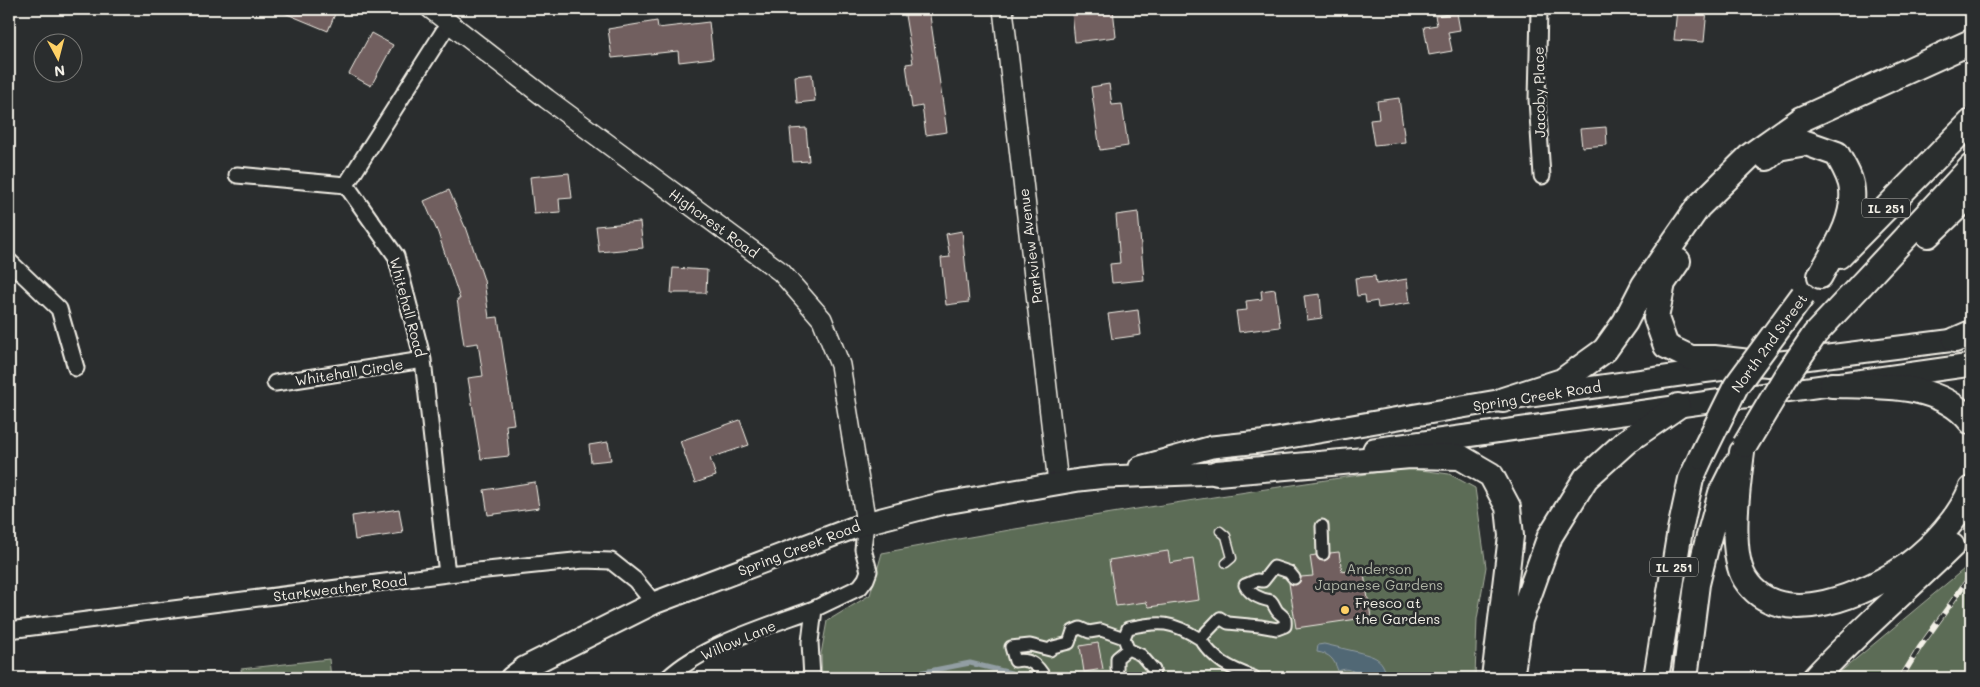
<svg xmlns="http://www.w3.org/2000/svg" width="1980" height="687" font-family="Mali,sans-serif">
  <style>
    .green { fill: #5c6c56; stroke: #a8ae9f }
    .water { fill: #516775; stroke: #929ea3 }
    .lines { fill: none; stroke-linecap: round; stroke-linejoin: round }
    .stream { stroke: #929ea3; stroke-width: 5 }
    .building { fill: #715e5e; stroke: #f4f1e8 }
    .service-casing { stroke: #f4f1e8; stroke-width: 11 }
    .pedestrian-casing { stroke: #f4f1e8; stroke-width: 15 }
    .minor-casing { stroke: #f4f1e8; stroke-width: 19 }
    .tertiary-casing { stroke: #f4f1e8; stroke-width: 22 }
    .secondary-casing { stroke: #f4f1e8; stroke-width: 25 }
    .primary-casing { stroke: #f4f1e8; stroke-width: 28 }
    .service { stroke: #2a2d2e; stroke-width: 8 }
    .pedestrian { stroke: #2a2d2e; stroke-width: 11 }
    .minor { stroke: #2a2d2e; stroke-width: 15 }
    .tertiary { stroke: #2a2d2e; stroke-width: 19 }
    .secondary { stroke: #2a2d2e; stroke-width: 21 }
    .primary { stroke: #2a2d2e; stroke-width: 24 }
    .rail-casing { stroke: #f4f1e8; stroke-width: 5.5 }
    .rail { stroke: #2a2d2e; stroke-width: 4; stroke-dasharray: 11; stroke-linecap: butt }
    .primary-bridge-casing { stroke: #f4f1e8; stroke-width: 28; stroke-linecap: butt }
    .primary-bridge { stroke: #2a2d2e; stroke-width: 24 }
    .poi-dot { fill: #ffd166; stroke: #2a2d2e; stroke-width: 2 }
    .labels { text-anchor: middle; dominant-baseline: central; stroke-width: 5; stroke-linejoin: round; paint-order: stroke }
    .shield { fill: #2a2d2e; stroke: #b7b6b0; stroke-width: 1 }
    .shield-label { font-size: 12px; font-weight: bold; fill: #f4f1e8 }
    .street-label { font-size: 14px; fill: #f4f1e8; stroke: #2a2d2e }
    .park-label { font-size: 14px; fill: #b0b5a6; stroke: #2a2d2e }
    .poi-label { font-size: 14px; fill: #f4f1e8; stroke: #2a2d2e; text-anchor: start }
  </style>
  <rect width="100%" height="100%" fill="#2a2d2e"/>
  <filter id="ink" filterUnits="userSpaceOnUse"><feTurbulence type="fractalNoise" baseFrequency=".02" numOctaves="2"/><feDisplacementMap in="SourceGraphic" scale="10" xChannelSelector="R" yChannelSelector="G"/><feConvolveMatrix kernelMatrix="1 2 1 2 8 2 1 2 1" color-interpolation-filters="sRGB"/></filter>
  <g filter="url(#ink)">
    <path class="green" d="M1407,468L1449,474L1475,488L1486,567L1477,619L1475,678H822L821,654L827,621L870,595L882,553C1056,520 1231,494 1407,468Z
      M1971,559V678H1833L1964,569Z
      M329,659L331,678H242L241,669Z"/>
    <path class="water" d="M1324,644C1335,647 1347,649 1358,652C1376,657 1383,658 1387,678H1360C1354,670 1348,667 1338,671C1334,659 1330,654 1317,652L1318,645Z"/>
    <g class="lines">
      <path class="stream" d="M893,678L970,663L1011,673L1019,678"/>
    </g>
    <path class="building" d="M275,9H337L328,31Z
      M904,9H929L947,132L926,135L922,106L912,108L906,64L913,63Z
      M1089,9H1113L1116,37L1075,42L1072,13L1089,11Z
      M1677,9H1707L1704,42L1674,40Z
      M1457,13L1460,30L1448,32L1452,51L1429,55L1424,27L1437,25L1435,16Z
      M657,21L658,28L709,22L713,58L679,62L678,51L612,58L608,29Z
      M371,33L393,45L371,86L349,74Z
      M812,74L815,101L797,103L795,76Z
      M1109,84L1112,105L1122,104L1128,146L1100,150L1091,87Z
      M1399,98L1405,142L1374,145L1370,120L1379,119L1377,101Z
      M1606,127L1607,145L1582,147L1580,129Z
      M806,128L809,161L793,162L790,129Z
      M569,173L572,198L559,199L560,212L534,214L530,177Z
      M449,190L465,227H466L484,280L489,318L498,317L514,424L506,425L509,456L481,459L468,378L483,376L478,343L464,345L457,299H460L438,233L424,201Z
      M1138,212L1144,280L1112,283L1110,264L1120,263L1116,215Z
      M640,222L643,248L599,252L596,226Z
      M962,231L969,302L946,305L941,258L950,257L946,234Z
      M673,268L707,270L706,293H671Z
      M1375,276L1376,284L1407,279L1410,303L1378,308L1377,301L1366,303L1365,295L1357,296L1355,278Z
      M1275,289L1280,327L1239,332L1236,311L1247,310L1246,301L1262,299L1261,291Z
      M1320,294L1322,318L1307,320L1304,296Z
      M1138,310L1141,335L1112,339L1108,314Z
      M740,420L749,445L710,458L716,476L695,483L680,441Z
      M608,442L611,460L591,462L589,445Z
      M535,482L539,508L488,515L484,490Z
      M399,509L403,533L355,540L352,516Z
      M1168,551L1170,563L1193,559L1199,600L1149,607L1146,602L1116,606L1109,560Z
      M1339,552L1342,572L1363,568L1371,617L1296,628L1289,583L1296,585L1299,583L1301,577L1313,576L1310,556L1316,555L1319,560L1324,561L1329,558L1330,553Z
      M1098,643L1103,669L1084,672L1080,646Z"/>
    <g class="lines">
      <g class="service-casing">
        <path id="service" d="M1220,531L1226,536L1232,558L1226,563"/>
      </g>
      <g class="pedestrian-casing">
        <path id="pedestrian" d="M1322,526L1323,554
          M1124,638L1128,649L1141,655L1154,670L1152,678
          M1200,639C1215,661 1229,668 1254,677L1253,678
          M1117,669V658L1128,649
          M1045,678C1038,665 1030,658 1015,661L1011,647L1030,645L1050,650L1053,647L1069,643L1073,631L1080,628L1089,632L1101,630L1124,638L1128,628C1161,621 1171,621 1200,639L1220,618L1228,623L1260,626L1277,629L1285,626C1286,617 1284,617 1278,612C1275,609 1274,604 1271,601C1260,599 1250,595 1245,585L1257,580L1263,581L1274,567L1289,572L1294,578"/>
      </g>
      <g class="minor-casing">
        <path id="minor" d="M1539,9L1537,100L1542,176
          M237,175L346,185
          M346,185L396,256L423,360L447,574
          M346,185L449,23
          M9,261L59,309L76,368
          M275,383L423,360
          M9,630L447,574L584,560L611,561L635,580L654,603
          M668,678C703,645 768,626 814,609
          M812,678L810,642L814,609L860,587L866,579L869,571L863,549L866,523"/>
      </g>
      <g class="tertiary-casing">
        <path id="tertiary" d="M431,9L547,99L781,272L822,319L840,365L866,523
          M1003,9L1058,483"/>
      </g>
      <g class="secondary-casing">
        <path id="secondary" d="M1374,449L1971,365
          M1140,467L1212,447L1260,442L1503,400L1701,372L1971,338
          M511,678L524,668L654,603L866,523L940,504L1079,480L1106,477L1217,473L1235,470"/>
      </g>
      <g class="primary-casing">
        <path id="primary" d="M1767,158L1778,148L1806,143L1837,154C1843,165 1851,177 1852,190C1855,221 1834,250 1820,276
          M1928,235L1971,194
          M1839,256L1971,122
          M1678,261L1663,283L1656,318L1666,346L1691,358H1714L1768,364
          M1861,285L1971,167
          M1955,340L1971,333
          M1832,385C1879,386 1940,382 1971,422
          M1503,400L1562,381L1605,350L1625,322L1644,285L1698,207L1751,155L1802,119L1971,42
          M1742,452C1738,484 1728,551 1745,579C1780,634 1870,592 1909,564C1934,545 1959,518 1971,489
          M1217,473L1410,456L1460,457L1491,475L1508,507L1511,536L1494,678
          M1511,678L1520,620L1550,536L1586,478L1627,441L1678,406
          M1656,678L1680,530L1691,479L1701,457
          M1685,678L1697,584L1706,547L1721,493L1735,465
          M1815,678C1858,631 1907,590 1952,546"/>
      </g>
      <use href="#service" class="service"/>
      <use href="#pedestrian" class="pedestrian"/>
      <use href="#minor" class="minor"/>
      <use href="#tertiary" class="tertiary"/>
      <use href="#secondary" class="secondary"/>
      <use href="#primary" class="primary"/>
      <g class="rail-casing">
        <path id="rail" d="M1901,678L1920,647L1971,575"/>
      </g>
      <use href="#rail" class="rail"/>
      <g class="primary-bridge-casing">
        <path id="primary-bridge" d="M1745,445L1785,378L1815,334L1861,285
          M1701,457L1736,386L1803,295"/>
      </g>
      <use href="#primary-bridge" class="primary-bridge"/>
    </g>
  </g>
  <circle class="poi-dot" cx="1345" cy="610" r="5"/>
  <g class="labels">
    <g class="shield">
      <rect x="1862" y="198.5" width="48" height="19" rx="4"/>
      <rect x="1650" y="557.5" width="48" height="19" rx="4"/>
    </g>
    <g class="shield-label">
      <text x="1886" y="208">IL 251</text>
      <text x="1674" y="567">IL 251</text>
    </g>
    <g class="street-label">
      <text transform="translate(1539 92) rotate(-91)">Jacoby Place</text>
      <text transform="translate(714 223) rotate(36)">Highcrest Road</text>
      <text transform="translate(1030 246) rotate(-97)">Parkview Avenue</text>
      <text transform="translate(408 307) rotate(75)">Whitehall Road</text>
      <text transform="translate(1769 343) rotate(-54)">North 2nd Street</text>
      <text transform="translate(349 372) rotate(-9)">Whitehall Circle</text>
      <text transform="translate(1537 396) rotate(-9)">Spring Creek Road</text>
      <text transform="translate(799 548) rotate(-21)">Spring Creek Road</text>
      <text transform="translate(340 588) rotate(-7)">Starkweather Road</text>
      <text transform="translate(738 640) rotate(-23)">Willow Lane</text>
    </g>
    <g class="park-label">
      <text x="1379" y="568">Anderson<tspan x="1379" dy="16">Japanese Gardens</tspan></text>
    </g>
    <g class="poi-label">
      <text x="1355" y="602">Fresco at<tspan x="1355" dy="16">the Gardens</tspan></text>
    </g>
  </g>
  <rect width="1980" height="687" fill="none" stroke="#2a2d2e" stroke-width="30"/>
  <rect x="15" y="15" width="1950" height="657" fill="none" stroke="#f4f1e8" stroke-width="2" filter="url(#ink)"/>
  <g transform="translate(58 58) rotate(173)"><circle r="24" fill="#2a2d2e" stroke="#7b7b78"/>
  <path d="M0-4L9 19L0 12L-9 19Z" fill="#ffd166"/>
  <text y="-8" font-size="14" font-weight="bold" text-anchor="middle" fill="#f4f1e8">N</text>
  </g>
</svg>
